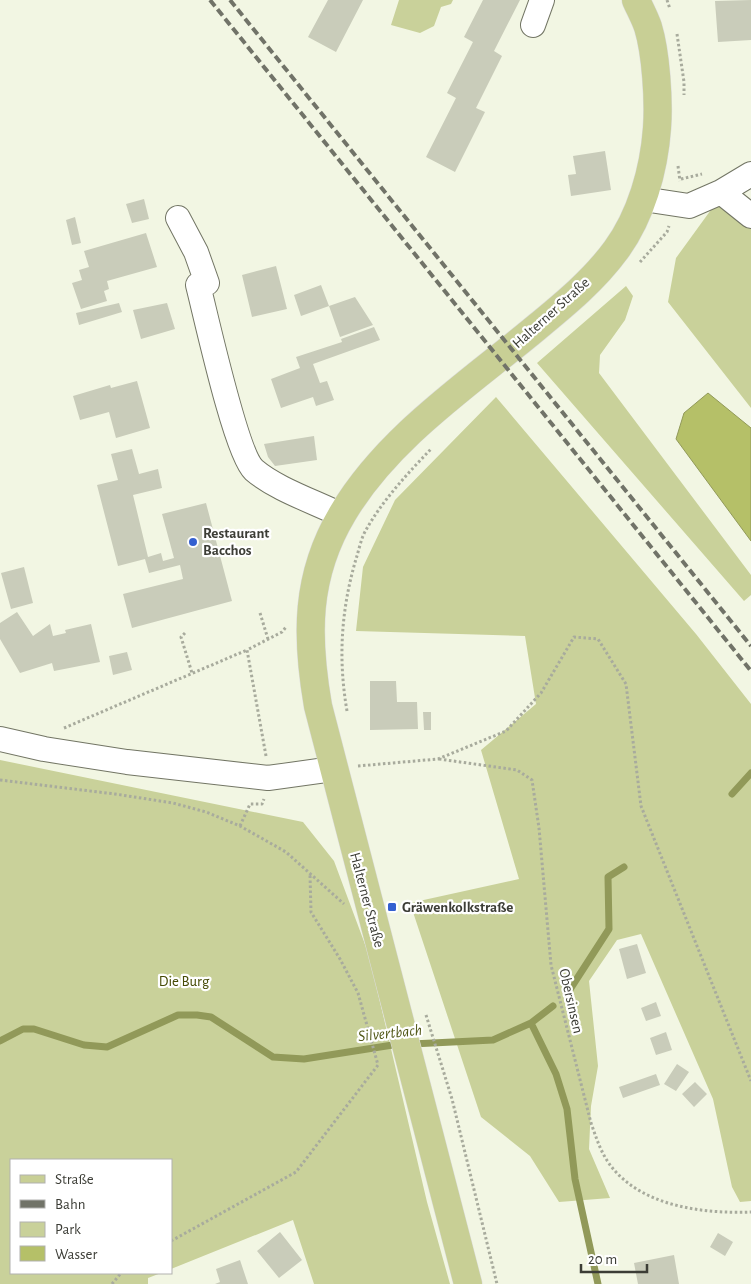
<svg xmlns="http://www.w3.org/2000/svg" width="751" height="1284" font-family="'Alegreya Sans',sans-serif">
  <style>
    .green { fill: #c9d19a }
    .water { fill: #b5c068; stroke: #919959 }
    .lines { fill: none; stroke-linecap: round; stroke-linejoin: round }
    .stream { stroke: #919959; stroke-width: 7 }
    .building { fill: #c9ccba }
    .minor-casing { stroke: #727564; stroke-width: 26 }
    .major-casing { stroke: #dcdcdb; stroke-width: 29 }
    .path { stroke: #a8ab9d; stroke-width: 3; stroke-dasharray: 2.5 2.5; stroke-linecap: butt }
    .minor { stroke: #fff; stroke-width: 24 }
    .major { stroke: #c8cf95; stroke-width: 28 }
    .rail { stroke: #717368; stroke-width: 4; stroke-dasharray: 8 4; stroke-linecap: butt }
    .poi-dot { fill: #3460d0; stroke: #fff; stroke-width: 2 }
    .labels { text-anchor: middle; dominant-baseline: central; stroke-width: 4.5; stroke-linejoin: round; paint-order: stroke }
    .street-label { font-size: 15px; fill: #3c3d36; stroke: #fff }
    .poi-label { font-size: 15px; font-weight: bold; fill: #3c3d36; stroke: #fff; text-anchor: start }
    .park-label { font-size: 15px; fill: #464b06; stroke: #fff }
    .water-label { font-size: 16px; font-style: italic; fill: #525818; stroke: #fff }
  </style>
  <rect width="100%" height="100%" fill="#f2f6e3"/>
  <path class="green" d="M399,0H453L451,4L441,7L434,26L420,33L391,25Z
    M721,196L751,221V408L668,302L676,258Z
    M626,286L633,296L625,320L600,355L599,373L751,575V595L744,601L537,363Z
    M496,397L696,634L751,704V1201L740,1202L732,1187L713,1099L641,934L617,940L589,981L598,1066L591,1106L589,1149L610,1198L559,1202L530,1156L481,1117L410,903L519,879L481,750L536,704L525,636L356,631L363,567L395,500Z
    M0,760L303,822L334,861L369,955L427,1202L450,1284H314L293,1220L171,1269V1160H11V1273H161L148,1278V1284H0Z"/>
  <path class="water" d="M708,393L751,428V541L676,439L684,413Z"/>
  <g class="lines">
    <path class="stream" d="M732,794L751,773
      M567,994L609,929L608,877L624,867
      M531,1023L556,1074L567,1109L575,1179L598,1284
      M0,1041L23,1029H34L84,1045L107,1047L178,1015H197L211,1017L273,1057L304,1059L399,1044
      M412,1044L493,1040L531,1023L553,1006"/>
  </g>
  <path class="building" d="M328,0H363L336,52L308,37Z
    M483,0H520L494,51L502,56L476,108L485,112L455,172L426,157L456,98L447,93L473,42L464,37Z
    M751,0V40L718,42L715,1Z
    M605,151L611,190L571,196L568,175L576,174L573,156Z
    M144,199L149,219L132,223L126,204Z
    M75,217L81,243L72,245L66,220Z
    M146,233L157,267L107,281L109,289L104,291L107,301L81,309L72,283L82,280L79,270L89,267L84,251Z
    M276,266L287,309L252,317L242,275Z
    M321,285L329,306L301,316L294,295Z
    M355,297L373,325L340,337L329,306Z
    M119,303L122,312L79,325L76,313Z
    M167,303L175,329L141,339L133,310Z
    M374,327L380,340L313,364L320,383L327,381L334,400L316,406L313,397L281,408L271,379L300,368L296,357L342,342L341,339Z
    M137,381L150,428L116,438L109,412L80,420L73,396L110,385L111,388Z
    M314,436L317,460L275,466L268,457L264,444Z
    M132,449L139,474L158,469L162,488L133,495L148,557L161,553L163,561L174,558L162,514L206,503L232,601L132,628L123,594L183,579L180,565L149,573L145,559L118,566L97,485L118,480L111,454Z
    M24,567L33,603L11,609L1,573Z
    M17,612L33,636L50,624L53,636L66,633L65,630L91,624L100,662L54,671L52,663L20,673L0,639V623Z
    M127,652L132,670L113,675L109,656Z
    M370,681H396L397,702H417L418,729L370,730Z
    M423,712H431V730H424Z
    M637,944L646,973L627,979L619,949Z
    M656,1002L661,1016L646,1021L641,1008Z
    M666,1032L672,1050L656,1055L650,1038Z
    M677,1064L689,1072L676,1091L664,1084Z
    M656,1074L660,1085L623,1098L619,1087Z
    M695,1082L707,1094L694,1107L682,1094Z
    M280,1232L302,1260L279,1278L257,1251Z
    M718,1233L733,1242L725,1256L710,1247Z
    M674,1255L679,1284H638L634,1263Z
    M240,1260L248,1284H215L220,1282L216,1269Z"/>
  <g class="lines">
    <g class="minor-casing">
      <path id="minor" d="M533,25L542,0
        M721,192L751,216
        M643,199L689,206L721,192L751,174
        M178,218L196,252L207,283L198,285C206,316 236,454 254,470C276,489 315,502 341,515
        M0,739L44,749L127,762L268,778L333,769"/>
    </g>
    <g class="major-casing">
      <path id="major" d="M468,1284L318,706C306,637 305,576 343,513C388,437 470,383 537,327C565,304 594,280 616,250C641,216 654,170 657,128C659,101 656,53 648,27C645,18 640,9 636,0"/>
    </g>
    <path class="path" d="M667,0L670,9
      M677,34L684,82V95
      M678,166L680,181
      M681,179L702,174
      M640,262L667,232L669,226
      M260,613L268,639
      M185,633L181,637L192,673
      M347,711C338,659 341,610 356,559C359,550 361,538 366,530C382,501 408,473 431,449
      M64,728L247,650
      M266,756L247,650L282,632L286,627
      M439,759L517,770L532,780L539,828L551,965L591,1123C596,1137 600,1150 608,1162C638,1206 702,1214 751,1212
      M358,766L438,759L506,731L541,693L574,637L598,639L626,684L641,806L751,1081
      M0,780L115,794L173,803L206,812L240,826L286,852L344,904
      M240,826L250,804H262L264,799
      M426,1015L452,1099L497,1284
      M171,1241L296,1172L378,1065L358,993L340,959L311,912L310,875
      M112,1284L121,1273"/>
    <use href="#minor" class="minor"/>
    <use href="#major" class="major"/>
    <path class="rail" d="M210,0L751,671
      M230,0L751,646"/>
  </g>
  <g class="poi-dot">
    <circle cx="193" cy="542" r="5"/>
    <rect x="387" y="902" width="10" height="10" rx="2.5"/>
  </g>
  <g class="labels">
    <g class="street-label">
      <text transform="translate(551 313) rotate(-42)">Halterner Straße</text>
      <text transform="translate(367 900) rotate(75)">Halterner Straße</text>
      <text transform="translate(571 1001) rotate(77)">Obersinsen</text>
    </g>
    <g class="poi-label">
      <text x="203" y="533">Restaurant<tspan x="203" dy="17">Bacchos</tspan></text>
      <text x="402" y="907">Gräwenkolkstraße</text>
    </g>
    <g class="park-label">
      <text x="184" y="981">Die Burg</text>
    </g>
    <g class="water-label">
      <text transform="translate(390 1033) rotate(-6)">Silvertbach</text>
    </g>
  </g>
  <rect x="10" y="1159" width="162" height="115" fill="#ffffff" stroke="#b1b1af"/>
  <rect x="20" y="1175" width="25" height="8" fill="#c8cf95" stroke="#b1b1af"/>
  <text x="55" y="1184" font-size="15" fill="#3c3d36">Straße</text>
  <rect x="20" y="1200" width="25" height="8" fill="#717368" stroke="#b1b1af"/>
  <text x="55" y="1209" font-size="15" fill="#3c3d36">Bahn</text>
  <rect x="20" y="1222" width="25" height="15" fill="#c9d19a" stroke="#b1b1af"/>
  <text x="55" y="1234" font-size="15" fill="#3c3d36">Park</text>
  <rect x="20" y="1246" width="25" height="15" fill="#b5c068" stroke="#b1b1af"/>
  <text x="55" y="1259" font-size="15" fill="#3c3d36">Wasser</text>
  <path d="M581 1264v8h66v-8" fill="none" stroke="#3c3d36" stroke-width="2.5"/>
  <text x="588" y="1264" font-size="15" fill="#3c3d36" stroke="#ffffff" stroke-width="4" paint-order="stroke">20 m</text>
</svg>
